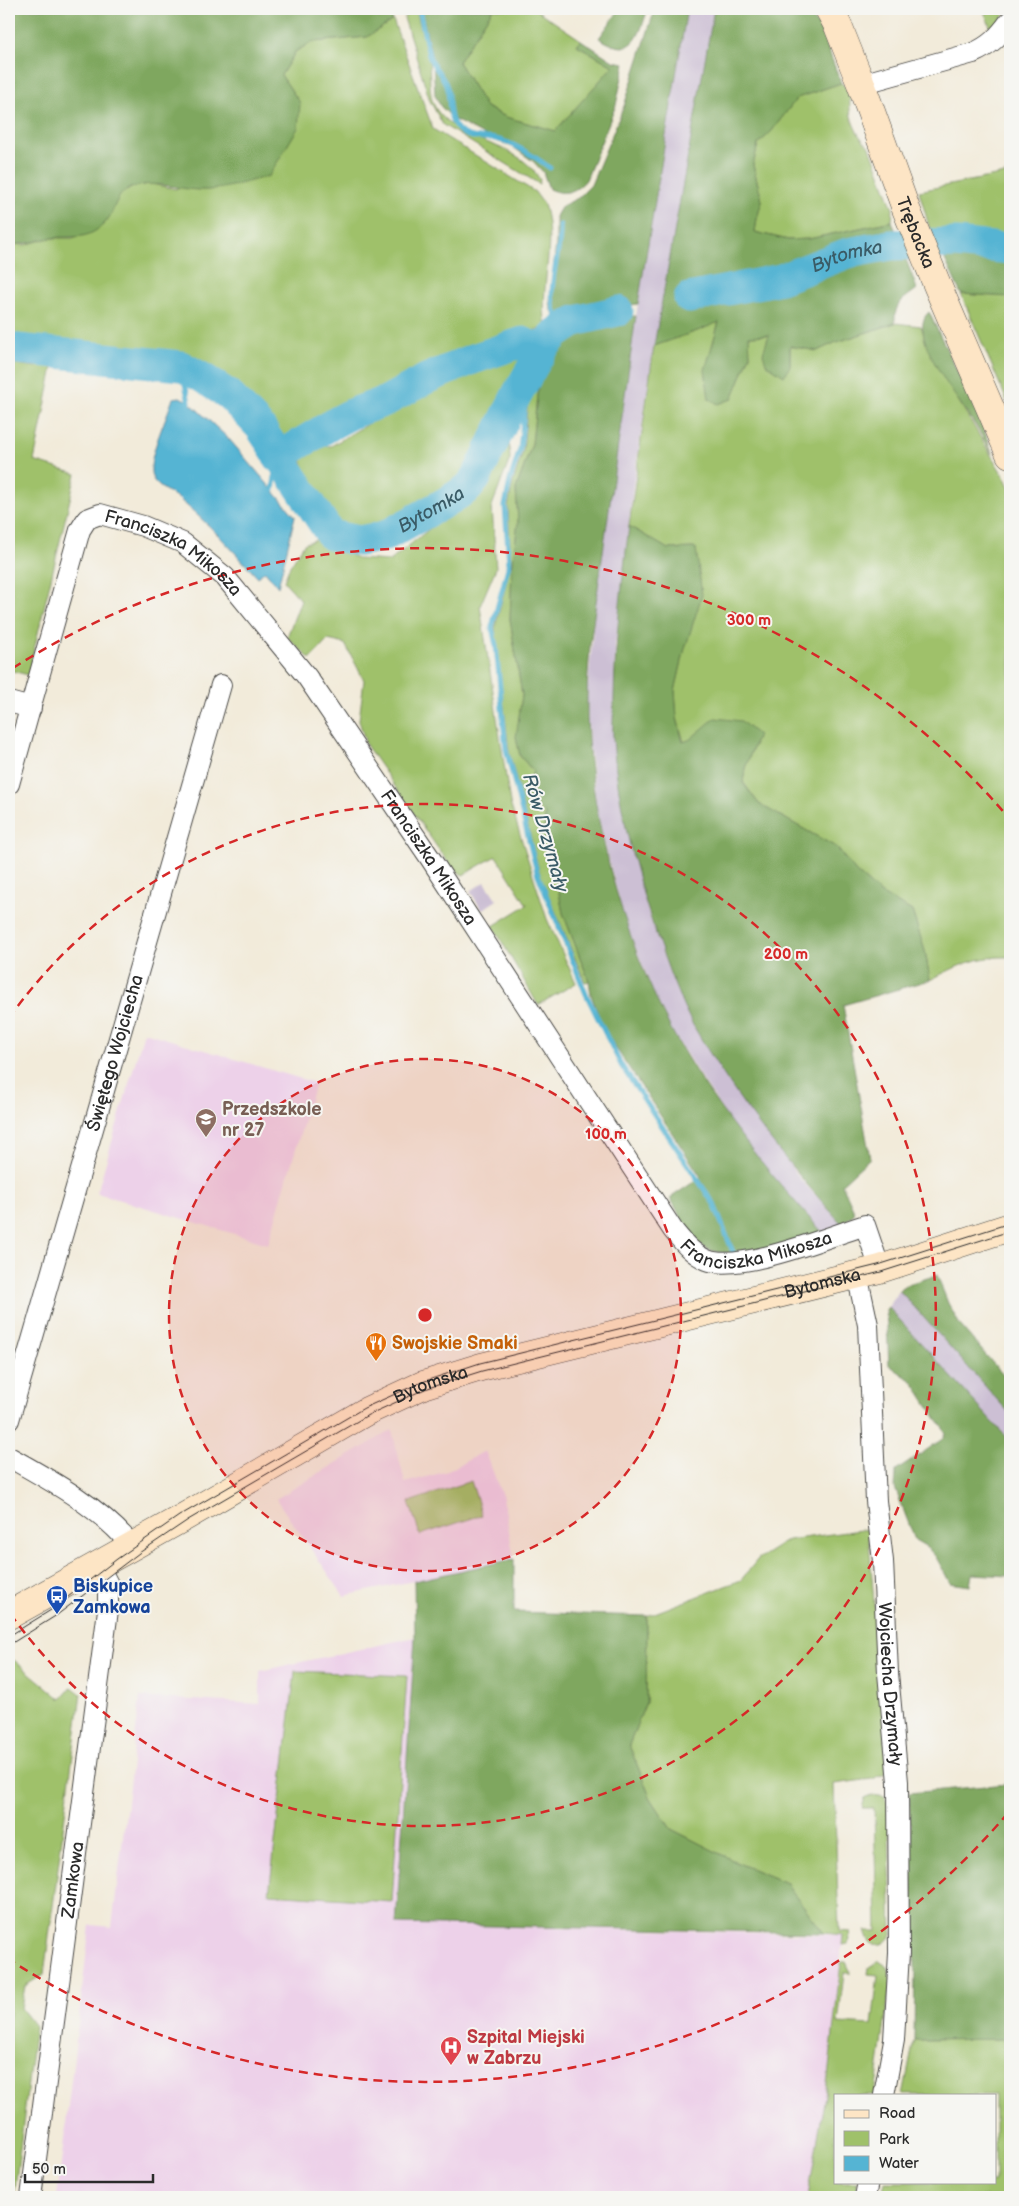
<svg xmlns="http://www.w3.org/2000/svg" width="1019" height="2206" font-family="'Balsamiq Sans',sans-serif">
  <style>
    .built { fill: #edd1e9 }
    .industrial { fill: #ccbfd4 }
    .green { fill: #9fc16a; stroke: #65764a }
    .forest { fill: #7fa75e; stroke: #556944 }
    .water { fill: #55b4d3; stroke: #40707f }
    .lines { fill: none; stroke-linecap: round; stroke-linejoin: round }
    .stream { stroke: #55b4d3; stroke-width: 5 }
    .river { stroke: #55b4d3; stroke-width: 31 }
    .street-casing { stroke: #494845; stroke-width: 22 }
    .secondary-casing { stroke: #494845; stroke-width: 29 }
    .street { stroke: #fff; stroke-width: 20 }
    .secondary { stroke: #fde5c5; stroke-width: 28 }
    .tram { stroke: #2b2b2b; stroke-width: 1 }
    .ring { fill: none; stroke: #d62828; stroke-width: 2.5; stroke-dasharray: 9 6 }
    .labels { text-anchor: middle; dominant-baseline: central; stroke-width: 4; stroke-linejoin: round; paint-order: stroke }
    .street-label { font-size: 18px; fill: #2b2b2b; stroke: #f6f6f2 }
    .education-label { font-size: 18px; font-weight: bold; fill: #785e54; stroke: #f6f6f2; text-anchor: start }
    .food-label { font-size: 18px; font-weight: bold; fill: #c56008; stroke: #f6f6f2; text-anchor: start }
    .transit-label { font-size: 18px; font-weight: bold; fill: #164399; stroke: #f6f6f2; text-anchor: start }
    .health-label { font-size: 18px; font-weight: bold; fill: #be3a42; stroke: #f6f6f2; text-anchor: start }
    .water-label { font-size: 19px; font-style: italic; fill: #3a5b66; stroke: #f6f6f2 }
    .centre { fill: #d62828; stroke: #f6f6f2; stroke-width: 2.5 }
    .ring-label { font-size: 15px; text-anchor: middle; font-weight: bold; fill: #d62828; stroke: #f6f6f2; stroke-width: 4; stroke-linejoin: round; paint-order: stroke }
  </style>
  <rect width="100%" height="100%" fill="#f6f6f2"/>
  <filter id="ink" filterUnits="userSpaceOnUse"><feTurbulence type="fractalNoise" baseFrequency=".02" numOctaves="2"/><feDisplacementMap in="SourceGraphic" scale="10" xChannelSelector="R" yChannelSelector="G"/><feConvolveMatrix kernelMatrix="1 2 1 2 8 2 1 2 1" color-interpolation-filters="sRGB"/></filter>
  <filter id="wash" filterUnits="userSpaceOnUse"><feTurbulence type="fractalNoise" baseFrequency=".0096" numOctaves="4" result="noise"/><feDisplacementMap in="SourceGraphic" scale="20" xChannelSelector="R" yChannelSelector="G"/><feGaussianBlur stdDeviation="1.12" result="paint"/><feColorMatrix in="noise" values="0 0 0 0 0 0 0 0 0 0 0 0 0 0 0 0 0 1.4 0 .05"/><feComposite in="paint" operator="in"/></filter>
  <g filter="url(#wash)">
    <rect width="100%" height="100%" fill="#f2ebda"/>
    <path class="built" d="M144,1032L315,1083L268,1244L97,1193Z
      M392,1430L405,1483L448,1471L485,1451L503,1498L514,1559L344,1596L276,1499Z
      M415,1637L396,1924L843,1935L828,2077L808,2197H57L90,1925L112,1927L140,1697L260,1704V1671Z"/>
    <path class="industrial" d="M687,9H714L654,346L633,486L615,646L613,739L621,800L632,854L648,912L670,975L692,1023L719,1068L800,1179L842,1224L824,1234L782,1188L735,1129L700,1076L671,1029L652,989L625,920L609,861L597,809L589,741L587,699L596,596L636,316Z
      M485,882L497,900L482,910L470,891Z
      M899,1290L1010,1414V1441L888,1307Z"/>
    <path class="green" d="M411,9H416C420,26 426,44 429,61C431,79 427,98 439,113C466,146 519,141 540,180L539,184L443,125L430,101L404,18Z
      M493,9H535L581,40L577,45L613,66L556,131L508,118L486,107L458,62Z
      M983,9H1009L992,31Z
      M393,20L433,129L535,192C538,197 544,203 545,208C556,247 539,288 546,327L447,361L402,379L327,413L307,430L308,435L298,441L293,434L287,439C271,428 264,418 251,404C230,382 207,365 179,357L9,338V244L25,245L48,238H73L105,223L119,195L135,186L151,184L176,189L300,103L281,75L296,51L313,42L367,37Z
      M841,83C853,91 849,97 850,110C851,123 860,140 870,147L893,209L892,221L809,239L788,240L755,232L757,218L762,201L753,165L758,144L771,132L797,98Z
      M1010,173V242L932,237L919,191Z
      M961,294L1010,297V408Z
      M719,321L712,347L719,403L732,398L750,355L748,336L769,335L767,341L790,366V346L817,351L834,343L895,323L921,326L930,353L1006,480L1010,489V957C977,956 959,965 930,980L925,951L912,911L880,893L856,872L836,847L759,804L743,782L745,768L758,735L689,740L684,742L677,718L675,691L684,652L695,548L668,549L629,526L654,346L700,330Z
      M572,331L554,350L543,368L538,387L532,444L516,489L518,522L512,569L510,619L522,695L517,737L520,756L533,771L526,795L545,814L544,832L554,867L563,913L589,981L585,982L540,875L509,752L495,628L511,563L508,507L513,482L523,451L530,378L547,349L560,337Z
      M522,352L527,356L526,365L468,476L449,493L376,532L354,535L335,532L330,524L328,514L308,479L298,451L312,442H322L327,446H331L414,396Z
      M9,363L36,367L44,365L53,367L34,461L76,474L28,675L9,670Z
      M509,438L510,459L492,506L496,568L480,606L510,803L547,919L576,983L538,1005L493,926L527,905L496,856L463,875L451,867L366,745L359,720L364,680L345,644L328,640L310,659L287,637L301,600L284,581L290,566L304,544L322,537L357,559L390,561L488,481Z
      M471,1481L482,1515L420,1535L409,1502Z
      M868,1529L887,1763L885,1774L872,1779L834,1784L839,1931L850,1932L848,1944L842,1945L843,1935L824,1933L786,1883L738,1863L671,1829L650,1797L629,1745L646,1702L647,1616L741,1580L758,1559L788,1540Z
      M9,1656L61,1699L72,1687L81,1694L44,1974L25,1986L21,2008L35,2026L14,2197H9Z
      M295,1671L407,1676L392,1902L269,1894Z
      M872,1795L884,1797L888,1804L892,1934C886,1943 881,1947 870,1943L865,1931H877L874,1808H862L865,1798Z
      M879,1961L888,1967L891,1978L875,2095H835V2182H858L855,2197H808L828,2077L841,1962H846L851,1973H844L838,2023L872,2025L878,1975L868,1974L869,1967Z
      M1010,2039V2197H882L885,2182H995V2095H903L914,2040Z"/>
    <path class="forest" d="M9,9H389L393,20L367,37L313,42L296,51L281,75L300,103L298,128L269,176C250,181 229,188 209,190C185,192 160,180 137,186C112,192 118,210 104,224C85,243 68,234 46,239C31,242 24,245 9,244Z
      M421,9H493L458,62L486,107L506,117L555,131L613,66L577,45L581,40L613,61L625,63L616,105L586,180C576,192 564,196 549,189L543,172L533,161L513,147L489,138L455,120L441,107L435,95L433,63Z
      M620,9H648C638,38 634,60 599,38Z
      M655,9H687L638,304C612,307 583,312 560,327L551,308L550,302L556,243V216L562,206L578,198L591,185L624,106Z
      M714,9H802L819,25L841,83L797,98L771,132L758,144L753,165L762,201L757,218L755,232L788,240L809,239L892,221L917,289C903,300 894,303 895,323L834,343L817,351L790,346V366L784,376L766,364L763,353L769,335L749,336L750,355L732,399L718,404L709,399L705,370L719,322L700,330L654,346Z
      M942,253L1010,260V297L961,294Z
      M929,312L982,423L992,454C985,441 978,429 970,417C957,398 905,332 929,312Z
      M636,316L590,645C589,663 587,681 587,698C585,803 622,936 671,1029C711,1104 767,1171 824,1234C794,1242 724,1268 698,1243C686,1232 679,1212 670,1198L701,1177L604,1030L591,995L589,981L563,913L554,867L544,832L545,814L526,795L533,771L520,756L516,737L522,695L510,619L512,569L518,522L516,489L532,444L538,387L543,368L554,350L572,331L582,326L615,317Z
      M629,526L668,549L696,548L702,595L684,652L675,691L677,718L683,742L689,740L715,718L741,721L758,735L745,768L743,783L759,804L836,847L856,872L880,893L912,911L925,951L930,980L843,1005L870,1158L842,1184L855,1213L842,1224C786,1163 734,1097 693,1025C680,1001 670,974 661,948C637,881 618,810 613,739C612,726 614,711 614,697C615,640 622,583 629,526Z
      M937,1275L948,1303L960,1325L1010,1383V1414L899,1290L908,1284Z
      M888,1307L1010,1441V1576L972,1574L970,1586L950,1583L936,1557L927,1547L915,1540L895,1488L896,1471L944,1438L946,1433L913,1382L889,1365L886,1309Z
      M514,1559V1612L647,1616L646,1702L629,1745L650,1797L671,1829L738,1863L786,1883L824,1933L396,1924L415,1637L414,1581Z
      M1007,1784L1010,1814V2039L914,2040L915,1960L909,1793Z"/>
    <path class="water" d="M180,397L189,402L229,439L295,516L278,587L265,571L257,577C232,549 208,523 179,499C169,491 151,486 151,471C150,452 167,417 173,398Z"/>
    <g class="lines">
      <path class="stream" d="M419,9C423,25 425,42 430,58C433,67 443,75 447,87C451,103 446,122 462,133C474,140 484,137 496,139C515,143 534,156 550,168
        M560,225C563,256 537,303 566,327
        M181,366L189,402
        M528,376L520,449L510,480L505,506L509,564L492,627L496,646L506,749L537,872L586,994L621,1065L714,1204L735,1257
        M273,490L278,457"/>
      <g class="river">
        <path id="s1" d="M689,298L781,279L848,253L891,245L956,243L1010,249"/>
        <path id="s2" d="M9,348L181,366L203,378L229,395L260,427L331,535L359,541L385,536L448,501L468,488L476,478L517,394L544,347L557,333L575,321L618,311"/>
        <path d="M278,457L336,422L353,413L386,401L426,379L473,359L523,342L531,346L544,347"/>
      </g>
    </g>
  </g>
  <g filter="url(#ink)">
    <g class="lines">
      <g class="street-casing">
        <g id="street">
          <path d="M861,84L973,53C990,46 999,36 1010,21"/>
          <path d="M9,702L31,708"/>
          <path id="s3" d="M9,784L80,530L87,519L100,514L143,526L183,543L225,577L307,677L430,858L673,1230C683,1242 692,1254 707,1260C739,1273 831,1236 865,1225L880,1269"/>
          <path id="s4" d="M857,1274L868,1325L876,1501L883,1561L888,1673L898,1782L899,1953L894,2040L884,2095"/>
          <path id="s5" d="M9,1420L221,685"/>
          <path d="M9,1457C52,1481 101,1508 132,1546"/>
          <path id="s6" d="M31,2197L108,1610V1584L98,1565"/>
          <path d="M865,2197L868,2182"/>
        </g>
      </g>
      <g class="secondary-casing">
        <g id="secondary">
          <path id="s7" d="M829,9L838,26L861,84L906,209L938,287L1010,454"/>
          <path id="s8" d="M9,1615L186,1516L367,1411L423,1385L481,1367L880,1269L1010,1227"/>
        </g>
      </g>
      <use href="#street" class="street"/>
      <use href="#secondary" class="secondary"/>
      <path class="tram" d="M9,1636L51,1610L117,1559L179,1516L364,1408L422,1382L480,1363L878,1265L1010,1223
        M9,1645L57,1615L139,1553L188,1520L368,1415L425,1389L482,1371L881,1272L1010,1231"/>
    </g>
  </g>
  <circle cx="425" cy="1315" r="256" fill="#d62828" fill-opacity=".12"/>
  <g class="ring">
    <circle cx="425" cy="1315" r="256"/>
    <path d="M9 1018A511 511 0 1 1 9 1612"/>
    <path d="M1008 1813A767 767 0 0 1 13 1962M13 668A767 767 0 0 1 1008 817"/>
  </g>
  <defs>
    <g id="school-pin" transform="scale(1.125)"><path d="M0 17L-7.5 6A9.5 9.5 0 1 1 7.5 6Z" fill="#8d6e63" stroke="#f6f6f2"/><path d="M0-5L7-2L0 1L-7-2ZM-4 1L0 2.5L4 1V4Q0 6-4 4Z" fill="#fff"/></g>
    <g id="restaurant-pin" transform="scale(1.125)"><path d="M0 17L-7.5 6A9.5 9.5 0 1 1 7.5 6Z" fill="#e8710a" stroke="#f6f6f2"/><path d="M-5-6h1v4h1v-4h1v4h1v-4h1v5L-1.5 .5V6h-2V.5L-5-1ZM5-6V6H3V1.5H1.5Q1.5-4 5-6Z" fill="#fff"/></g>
    <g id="bus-pin" transform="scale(1.125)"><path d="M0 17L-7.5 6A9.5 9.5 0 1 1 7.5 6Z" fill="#1a4fb4" stroke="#f6f6f2"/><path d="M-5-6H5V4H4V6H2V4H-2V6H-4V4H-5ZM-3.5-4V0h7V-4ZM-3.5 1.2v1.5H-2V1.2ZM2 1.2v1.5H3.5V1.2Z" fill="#fff"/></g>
    <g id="hospital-pin" transform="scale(1.125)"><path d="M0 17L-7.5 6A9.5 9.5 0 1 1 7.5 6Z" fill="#e0444e" stroke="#f6f6f2"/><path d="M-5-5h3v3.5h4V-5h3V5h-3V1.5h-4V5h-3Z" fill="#fff"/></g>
  </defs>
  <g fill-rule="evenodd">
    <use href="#school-pin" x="206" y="1119"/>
    <use href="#restaurant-pin" x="376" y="1343"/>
    <use href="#bus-pin" x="57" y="1596"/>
    <use href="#hospital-pin" x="451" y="2047"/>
  </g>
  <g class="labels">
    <g class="street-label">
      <text stroke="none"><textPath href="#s7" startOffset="240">Trębacka</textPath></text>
      <text stroke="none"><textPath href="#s3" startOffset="375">Franciszka Mikosza</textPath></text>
      <text stroke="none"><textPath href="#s3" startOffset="780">Franciszka Mikosza</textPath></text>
      <text stroke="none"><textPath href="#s5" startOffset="382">Świętego Wojciecha</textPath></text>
      <text stroke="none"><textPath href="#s3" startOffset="1320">Franciszka Mikosza</textPath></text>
      <text stroke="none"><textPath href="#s8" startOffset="886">Bytomska</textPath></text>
      <text stroke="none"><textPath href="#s8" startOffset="481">Bytomska</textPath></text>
      <text stroke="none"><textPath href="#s4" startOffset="412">Wojciecha Drzymały</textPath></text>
      <text stroke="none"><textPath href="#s6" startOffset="320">Zamkowa</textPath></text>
    </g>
    <g class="education-label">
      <text x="222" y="1109">Przedszkole<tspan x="222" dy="21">nr 27</tspan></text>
    </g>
    <g class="food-label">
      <text x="392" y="1343">Swojskie Smaki</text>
    </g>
    <g class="transit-label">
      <text x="73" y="1586">Biskupice<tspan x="73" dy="21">Zamkowa</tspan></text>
    </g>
    <g class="health-label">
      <text x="467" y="2037">Szpital Miejski<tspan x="467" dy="21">w Zabrzu</tspan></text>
    </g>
    <g class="water-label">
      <text stroke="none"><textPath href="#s1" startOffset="164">Bytomka</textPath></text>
      <text stroke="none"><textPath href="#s2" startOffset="511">Bytomka</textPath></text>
      <text transform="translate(545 833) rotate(74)">Rów Drzymały</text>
    </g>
  </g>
  <circle cx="425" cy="1315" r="8" class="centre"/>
  <g class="ring-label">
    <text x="749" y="625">300 m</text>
    <text x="786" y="959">200 m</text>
    <text x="606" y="1139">100 m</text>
  </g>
  <rect width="1019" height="2206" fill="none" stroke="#f6f6f2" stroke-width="30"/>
  <rect x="834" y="2094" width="162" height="90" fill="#f6f6f2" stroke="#a5a5a2"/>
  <rect x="844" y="2110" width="25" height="8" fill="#fde5c5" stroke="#a5a5a2"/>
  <text x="879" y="2118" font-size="15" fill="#2b2b2b">Road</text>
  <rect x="844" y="2131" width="25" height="15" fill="#9fc16a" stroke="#a5a5a2"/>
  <text x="879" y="2144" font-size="15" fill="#2b2b2b">Park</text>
  <rect x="844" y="2156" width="25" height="15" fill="#55b4d3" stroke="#a5a5a2"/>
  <text x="879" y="2168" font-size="15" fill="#2b2b2b">Water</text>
  <path d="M25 2174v8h128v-8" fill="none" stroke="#2b2b2b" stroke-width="2.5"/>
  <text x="32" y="2174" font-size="15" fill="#2b2b2b" stroke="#f6f6f2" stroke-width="4" paint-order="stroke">50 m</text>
</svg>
